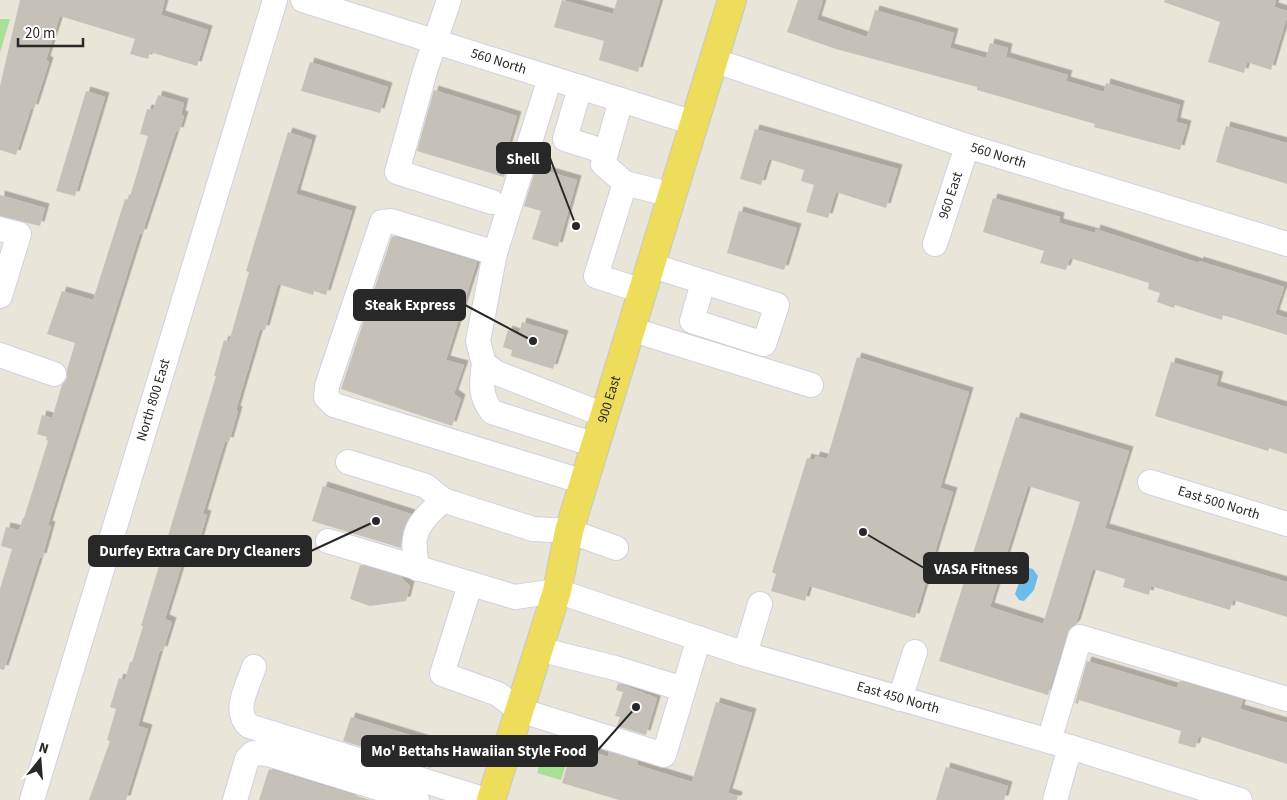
<svg xmlns="http://www.w3.org/2000/svg" width="1287" height="800" font-family="'Source Sans 3',sans-serif">
  <style>
    .green { fill: #a6e196 }
    .water { fill: #6dbbec }
    .building { fill: #c5c1b9; fill-rule: evenodd; filter: url(#shadow) }
    .lines { fill: none; stroke-linecap: round; stroke-linejoin: round }
    .minor-casing { stroke: #cfd0e1; stroke-width: 26 }
    .major-casing { stroke: #c7c7c7; stroke-width: 30 }
    .minor { stroke: #fff; stroke-width: 24 }
    .major { stroke: #eedd5b; stroke-width: 28 }
    .labels { text-anchor: middle; dominant-baseline: central; stroke-width: 4.5; stroke-linejoin: round; paint-order: stroke }
    .street-label { font-size: 14px; fill: #282828; stroke: #fff }
    .leader { fill: none; stroke: #282828; stroke-width: 2 }
    .callout-dot { fill: #282828; stroke: #fff; stroke-width: 2 }
    .callout { fill: #282828; stroke: #282828; stroke-width: 2 }
    .callout-label { font-size: 15px; text-anchor: middle; font-weight: bold; fill: #fff }
  </style>
  <defs>
    <filter id="shadow"><feDropShadow dx="4.5" dy="-4.5" stdDeviation="0" flood-color="#0004"/></filter>
  </defs>
  <rect width="100%" height="100%" fill="#eae5d9"/>
  <path class="green" d="M0,19H10L0,53Z
    M547,738L572,745L561,780L537,773Z"/>
  <path class="water" d="M1025,567L1033,569L1038,576L1034,590L1024,601L1019,600L1015,594L1019,583L1020,571Z"/>
  <path class="building" d="M20,0H165L161,15L208,30L197,66L150,52L148,59L130,54L135,39L60,16L46,60L49,62L34,109L31,108L16,155L0,150V86Z
    M562,0L613,14L617,0H660L638,72L599,60L604,41L554,27Z
    M798,0H823L817,20L867,37L875,10L954,33L950,48L986,58L990,43L1008,48L1006,57L1068,75L1066,81L1104,92L1106,83L1180,105L1176,122L1187,125L1180,150L1094,127L1095,124L977,90V87L836,49L787,32Z
    M1165,0H1276L1274,7L1287,11V17L1271,70L1247,62L1244,73L1208,62L1220,22L1164,2Z
    M310,62L388,87L380,113L301,91Z
    M434,90L517,116L504,159L510,160L504,177L417,151Z
    M86,91L105,97L75,196L56,191Z
    M158,95L184,103L181,115L184,116L179,132L176,131L142,234L140,233L48,525L51,526L42,558L40,557L4,670L0,669V589L12,549L1,546L6,527L19,530L23,518H24L48,441L46,440L47,437L37,434L42,415L52,418L62,385L67,378V370L75,343L47,334L62,291L93,300L125,199L129,200L148,136L140,134L147,109L153,110Z
    M1226,126L1287,143V184L1216,162Z
    M755,129L898,169L886,208L836,192L828,218L806,212L814,185L801,181L804,170L769,159L761,185L740,179Z
    M288,132L312,140L296,194L352,211L326,295L314,291L313,295L278,284L265,330L260,329L236,410L238,411L229,442L225,441L203,514L207,515L197,548L188,545L165,619L172,622L163,651L160,650L138,726L148,729L126,800H89L110,741L107,740L116,709L110,707L119,678L125,680L130,662H132L143,626H141L216,376H214L224,340L229,342L249,272L246,271Z
    M536,168L577,180L558,247L532,239L541,211L524,206Z
    M0,195L45,208L40,226L0,216Z
    M993,198L1060,217L1059,223L1095,233L1096,229L1199,263V261L1284,287L1275,314L1287,318V335L1223,315L1222,320L1175,305L1174,308L1157,302L1160,293L1148,289L1149,283L1070,258L1066,270L1040,263L1044,251L983,232Z
    M739,211L797,228L784,270L727,253Z
    M392,236L477,262L446,360L464,365L454,394L461,399L452,426L341,389Z
    M522,322L564,335L553,369L511,356L512,350L503,347L508,330L519,334Z
    M857,357L969,392L940,488L953,492L915,618L809,586L805,601L771,591L776,574L772,572L807,458L814,460L816,456L827,459Z
    M1171,362L1219,376L1216,386L1287,407V454L1269,448L1268,451L1155,416Z
    M1016,417L1129,451L1105,528L1287,582V617L1233,600L1230,610L1151,586L1149,595L1123,587L1125,579L1093,569L1076,624L1067,633L1048,695L939,661ZM1028,486L1080,502L1043,624L990,607Z
    M323,486L411,514L402,534L401,548L312,521Z
    M360,565L401,577L410,586L406,601L370,606L350,599Z
    M1087,661L1177,688L1179,681L1243,700L1240,709L1287,723V764L1199,736L1195,748L1178,743L1181,731L1079,700L1078,704L1075,703Z
    M618,683L657,698L646,735L617,726L620,717L615,716L623,692L616,690Z
    M716,702L752,713L728,793L738,796L737,800H619L562,783L573,746L608,757L609,752L638,761L637,765L692,782Z
    M351,717L439,744L431,768L343,741Z
    M946,767L1008,786L1004,800H936Z
    M269,769L370,800H259Z"/>
  <g class="lines">
    <g class="minor-casing">
      <g id="minor">
        <path id="s1" d="M303,0L694,123"/>
        <path d="M449,0L425,71L397,172L492,202"/>
        <path id="s2" d="M713,60L967,146L1287,244"/>
        <path d="M550,78L495,253L478,341L484,364L497,373L604,415"/>
        <path d="M580,87L565,139L606,152"/>
        <path d="M621,100L603,164L625,183"/>
        <path d="M0,229L19,234L0,296"/>
        <path id="s3" d="M935,244L967,146"/>
        <path d="M495,253L391,221L382,222L327,386L326,397L334,405L584,482"/>
        <path d="M650,265L777,305L764,344L692,321L703,283"/>
        <path d="M642,291L596,276L625,183L672,195"/>
        <path d="M630,329L811,385"/>
        <path d="M0,355L54,374"/>
        <path d="M484,364C481,384 480,396 492,412L595,445"/>
        <path d="M348,462L426,486L443,500L533,529L569,531L616,548"/>
        <path id="s4" d="M1150,482L1287,524"/>
        <path id="s5" d="M328,541L515,597L557,591L745,654L1070,747L1240,800"/>
        <path d="M418,569C409,532 417,525 443,500"/>
        <path d="M470,585L442,674L498,694L519,710L664,755L699,638"/>
        <path d="M538,649L615,668L683,689"/>
        <path d="M745,654L760,604"/>
        <path d="M254,667C248,686 232,711 249,726L486,800"/>
        <path d="M900,699L915,652"/>
        <path d="M1049,741L1080,637L1287,699"/>
        <path id="s6" d="M32,800L275,0"/>
        <path d="M235,800L247,759L253,753L268,754L417,800"/>
        <path d="M1055,800L1070,747"/>
      </g>
    </g>
    <g class="major-casing">
      <g id="major">
        <path id="s7" d="M491,800L557,591L569,531L584,482L732,0"/>
      </g>
    </g>
    <use href="#minor" class="minor"/>
    <use href="#major" class="major"/>
  </g>
  <g class="labels">
    <g class="street-label">
      <text stroke="none"><textPath href="#s1" startOffset="205">560 North</textPath></text>
      <text stroke="none"><textPath href="#s2" startOffset="301">560 North</textPath></text>
      <text stroke="none"><textPath href="#s3" startOffset="51">960 East</textPath></text>
      <text stroke="none"><textPath href="#s7" startOffset="418">900 East</textPath></text>
      <text stroke="none"><textPath href="#s6" startOffset="418">North 800 East</textPath></text>
      <text stroke="none"><textPath href="#s4" startOffset="72">East 500 North</textPath></text>
      <text stroke="none"><textPath href="#s5" startOffset="595">East 450 North</textPath></text>
    </g>
  </g>
  <path class="leader" d="M576 226L550 158M533 341L465 305M376 521L311 551M863 532L924 568M636 707L597 751"/>
  <g class="callout-dot">
    <circle cx="576" cy="226" r="5"/>
    <circle cx="533" cy="341" r="5"/>
    <circle cx="376" cy="521" r="5"/>
    <circle cx="863" cy="532" r="5"/>
    <circle cx="636" cy="707" r="5"/>
  </g>
  <g class="callout">
    <rect x="497" y="143" width="53" height="30" rx="5"/>
    <rect x="354" y="290" width="111" height="30" rx="5"/>
    <rect x="89" y="536" width="222" height="30" rx="5"/>
    <rect x="924" y="553" width="104" height="30" rx="5"/>
    <rect x="362" y="736" width="235" height="30" rx="5"/>
  </g>
  <g class="callout-label">
    <text x="523" y="164">Shell</text>
    <text x="410" y="310">Steak Express</text>
    <text x="200" y="556">Durfey Extra Care Dry Cleaners</text>
    <text x="976" y="574">VASA Fitness</text>
    <text x="479" y="756">Mo' Bettahs Hawaiian Style Food</text>
  </g>
  <g transform="translate(40 760) rotate(17)" stroke="#ffffff" stroke-width="4" paint-order="stroke">
  <path d="M0-4L9 19L0 12L-9 19Z" fill="#282828"/>
  <text y="-8" font-size="14" font-weight="bold" text-anchor="middle" fill="#282828">N</text>
  </g>
  <path d="M18 38v8h65v-8" fill="none" stroke="#282828" stroke-width="2.5"/>
  <text x="25" y="38" font-size="15" fill="#282828" stroke="#ffffff" stroke-width="4" paint-order="stroke">20 m</text>
</svg>
